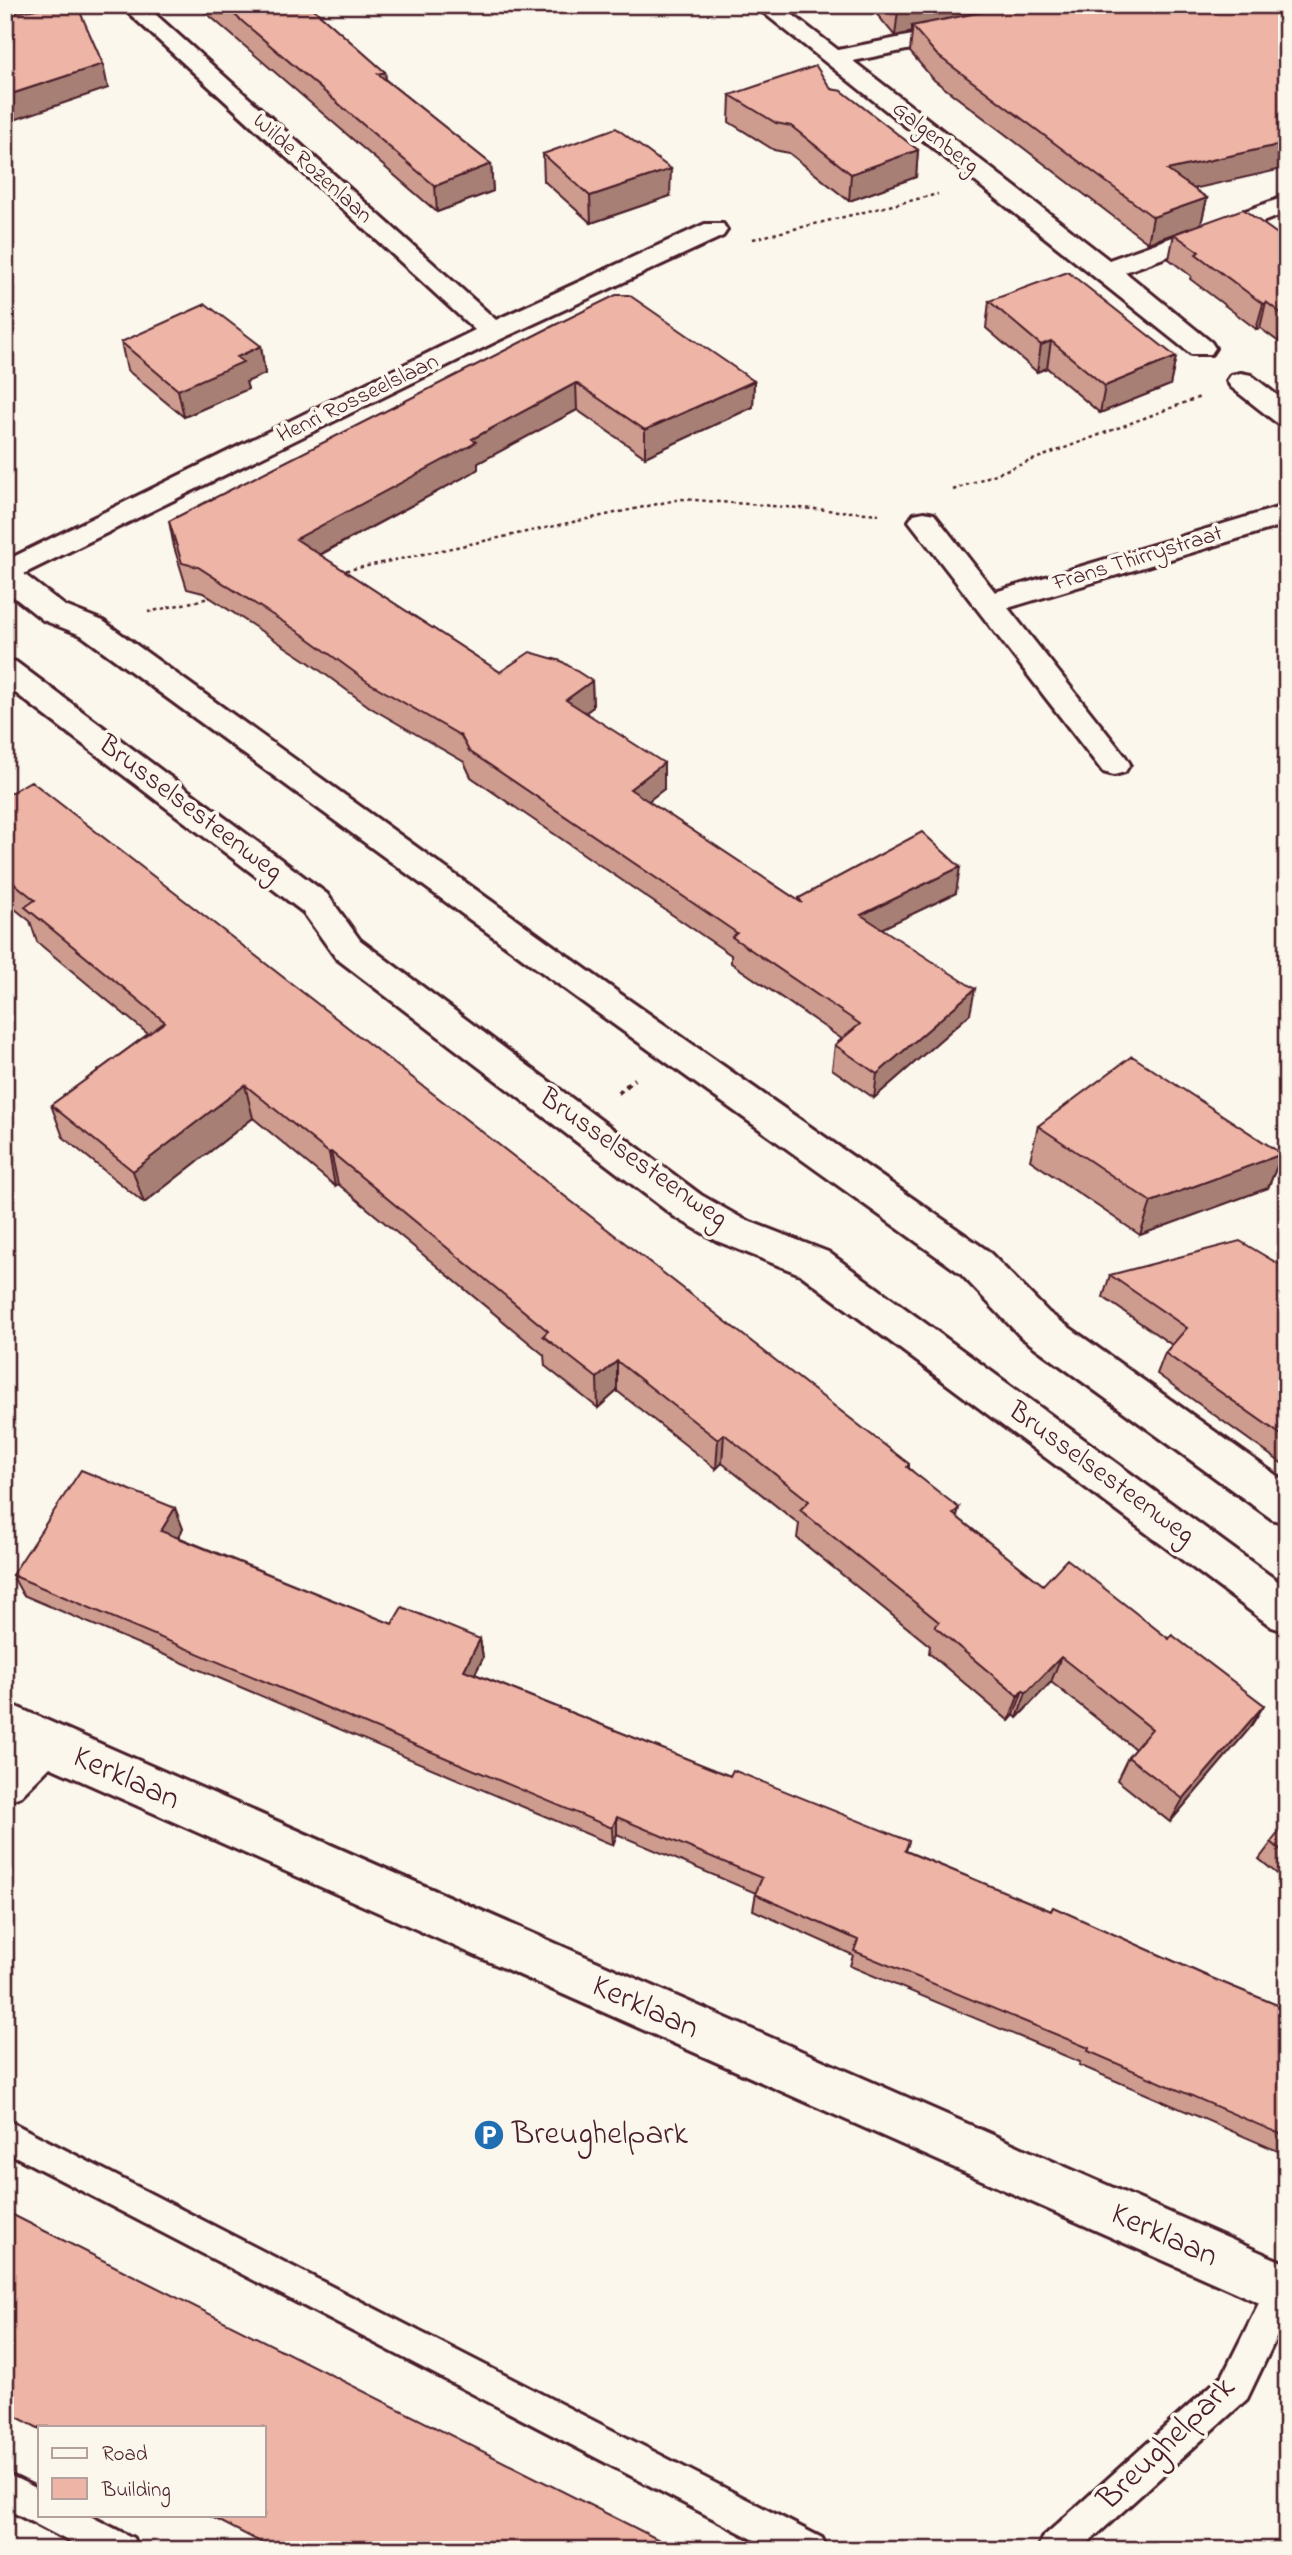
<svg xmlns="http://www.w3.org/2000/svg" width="1292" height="2555" font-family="'Indie Flower',sans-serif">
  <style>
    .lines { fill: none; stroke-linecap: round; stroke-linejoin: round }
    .service-casing { stroke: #4a1f2b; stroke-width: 6 }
    .minor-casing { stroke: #4a1f2b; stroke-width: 6 }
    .tertiary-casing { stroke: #4a1f2b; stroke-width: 6 }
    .path-far1 { stroke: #4a1f2b; stroke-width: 2.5; stroke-dasharray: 3.5 3.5; stroke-linecap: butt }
    .path { stroke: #4a1f2b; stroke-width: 4.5; stroke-dasharray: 5 5; stroke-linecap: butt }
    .service { fill: #fbf7ec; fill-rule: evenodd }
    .minor { fill: #fbf7ec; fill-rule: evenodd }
    .tertiary { fill: #fbf7ec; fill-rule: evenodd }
    .wall { fill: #cd9c8f; stroke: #4a1f2b; stroke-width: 2 }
    .shaded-wall { fill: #a77f74; stroke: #4a1f2b; stroke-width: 2 }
    .building { fill: #eeb5a6; stroke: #4a1f2b; stroke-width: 2 }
    .labels { text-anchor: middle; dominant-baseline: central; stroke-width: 7; stroke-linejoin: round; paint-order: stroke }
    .far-street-label { font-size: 23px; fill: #4a1f2b; stroke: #fbf7ec }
    .street-label { font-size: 28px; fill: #4a1f2b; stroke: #fbf7ec }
    .near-street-label { font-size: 33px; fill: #4a1f2b; stroke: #fbf7ec }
    .near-poi-label { font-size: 33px; fill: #4a1f2b; stroke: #fbf7ec; text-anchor: start }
  </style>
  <rect width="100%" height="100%" fill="#fbf7ec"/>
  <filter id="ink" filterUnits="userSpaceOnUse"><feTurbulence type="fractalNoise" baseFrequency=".0143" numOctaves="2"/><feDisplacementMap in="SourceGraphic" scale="14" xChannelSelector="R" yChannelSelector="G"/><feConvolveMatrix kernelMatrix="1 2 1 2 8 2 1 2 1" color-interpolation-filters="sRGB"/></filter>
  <g filter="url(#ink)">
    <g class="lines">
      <g class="service-casing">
        <path id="service" d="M5,2119L822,2538L827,2550H774L5,2151Z
          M1283,2272L1287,2273V2315L1247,2399L1080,2550H1037L1042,2538L1223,2375L1272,2277Z
          M5,2473L40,2490V2515H88L133,2538L138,2550H85L5,2508Z"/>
      </g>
      <g class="minor-casing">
        <path id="minor" d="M120,5H145L496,320L705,224H723L727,230L723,236L503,338L5,583V561L475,330Z
          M754,5H780L838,50L962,25L970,27L974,32L970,37L853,61L1109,260L1287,196V213L1125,272L1211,342L1215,348L1211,354H1191Z
          M1241,373L1251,375L1287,403V426L1277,423L1231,387L1227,381L1231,375Z
          M1287,505V524L1008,608L1125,756L1130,764L1125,772L1114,775L1103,772L909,521L914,514L924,512L934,514L995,592Z
          M5,1702L1287,2264V2315L50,1767L21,1796L5,1802V1751L8,1747L5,1746Z"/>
      </g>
      <g class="tertiary-casing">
        <path id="tertiary" d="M5,565L16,568L65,606L103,621L619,993L988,1251L1049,1313L1287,1483V1524L1272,1519L1021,1337L960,1273L595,1011L81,635L43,620L5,590Z
          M5,659L16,662L327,894L360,940L701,1195L743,1219L828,1252L1287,1588V1632L1272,1627L800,1274L717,1241L675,1217L336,958L303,912L5,685Z"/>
      </g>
      <path class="path-far1" d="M5,11L34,5
        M753,239L938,194
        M953,490L1200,397
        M339,572L681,499L879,514
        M148,612L214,597"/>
      <path class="path" d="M618,1093L635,1079"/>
      <use href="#service" class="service"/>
      <use href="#minor" class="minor"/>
      <use href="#tertiary" class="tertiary"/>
    </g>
    <path class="wall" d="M197,5H309L385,72L386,80L491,164L493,191L437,212Z
      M869,5H1283L1193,189L1207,198L1201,224L1287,241V339L1279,342L1260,328L1256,329L1190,279L1191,276L1169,259L1174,234L1148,243L934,80L910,52L912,32L895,36Z
      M831,89L918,150L916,177L849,201L789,153L774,150L729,122L730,95Z
      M543,154L670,196L591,223L544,181Z
      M989,301L1176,357L1170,385L1100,413L1047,368L1037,372L986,328Z
      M557,324L754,381L753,407L645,457L577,410L478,463V469L472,473L320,555L500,672L592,681L593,707L585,713L664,789L648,801L799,901V898L956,893L882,928L970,1014L874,1098L832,1069L835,1045L842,1039L731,963V955L471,777L464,762L371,708L307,661L203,593L187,589L174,547L169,521Z
      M121,342L261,346L265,374L246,382L248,389L184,417L127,370Z
      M1287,734V776L1277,764Z
      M5,796L909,1464V1468L957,1517L1043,1585L1169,1639L1264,1705L1249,1729L1170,1822L1117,1780L1128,1757L1135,1749L1051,1682L1017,1718L1014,1715L1009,1721L929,1653L930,1646L797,1538L799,1524L722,1463L716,1469L617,1391L598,1408L545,1366L544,1355L338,1184L335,1186L253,1118L144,1203L63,1137L51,1105L148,1034L37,942L30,921L5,901Z
      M1038,1126L1282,1154L1268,1188L1140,1235L1030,1160Z
      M1287,1269V1467L1157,1374L1165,1353L1172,1345L1103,1297L1110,1275Z
      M175,1508L183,1529L178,1537L392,1624L480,1639L483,1658L475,1674L730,1776L909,1841L906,1851L1051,1911L1053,1907L1209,1977L1287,2009V2155L1079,2065L1080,2062L850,1966L853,1955L753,1910L756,1893L617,1834L613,1845L23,1595L12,1575Z
      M1287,1822V1882L1259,1859Z"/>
    <path class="shaded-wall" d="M921,5H1043L912,26V32L895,36L898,10Z
      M103,64L108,88L5,123V96Z
      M385,72L388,98L378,74Z
      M1287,143V168L1162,196L1167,170Z
      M918,150L916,177L849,201L851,174Z
      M491,164L493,191L437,212L435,186Z
      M671,169L670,196L591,223L590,196Z
      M1207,198L1201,224L1148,243L1153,217Z
      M1266,302L1260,328L1256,329L1263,304Z
      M1287,316V339L1279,342L1286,317Z
      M1051,341L1047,368L1037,372L1041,345Z
      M261,346L265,374L246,382L248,389L184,417L178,390L237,357Z
      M1176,357L1170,385L1100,413L1105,386Z
      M754,381L753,407L645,457V430Z
      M576,383L577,410L478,463V469L472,473L300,565L296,539L472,439Z
      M592,681L593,707L567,726L566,700Z
      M664,763V789L630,815V789Z
      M960,867L956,893L858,940L861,915Z
      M975,989L970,1014L874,1098L877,1074Z
      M245,1085L253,1118L144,1203L133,1171Z
      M331,1152L338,1184L335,1186L329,1153Z
      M1282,1154L1268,1188L1140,1235L1151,1202Z
      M617,1361V1391L598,1408L597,1378Z
      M724,1434L722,1463L716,1469L718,1440Z
      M175,1508L183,1529L170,1551L161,1531Z
      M959,1508L952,1536L953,1514Z
      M480,1639L483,1658L467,1689L464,1670Z
      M1061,1657L1051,1682L1017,1718L1026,1693Z
      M1023,1690L1014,1715L1009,1721L1018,1696Z
      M1264,1705L1249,1729L1170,1822L1183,1799Z
      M617,1817V1834L613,1845L612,1828Z"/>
    <path class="building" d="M57,5H77L103,64L5,96V15Z
      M223,5H309L385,72L378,74L491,164L435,186Z
      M893,5H921L898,10Z
      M1017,5H1283L1287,9V143L1167,170L1207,198L1153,217L937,55L912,26Z
      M816,66L831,89L842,91L918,150L851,174L791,126L776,123L730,95Z
      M616,128L671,169L590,196L543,154Z
      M1243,209L1287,241V316L1286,317L1266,302L1263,304L1196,254L1199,252L1174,234Z
      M1068,272L1176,357L1105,386L1051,341L1041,345L989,301Z
      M616,295H629L754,381L645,430L576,383L472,439L476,442L470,446L296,539L500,672L530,652L561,661L592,681L566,700L664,763L630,789L802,903L799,898L922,832L960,867L861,915L975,989L877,1074L835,1045L860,1024L732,937L737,933L469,751L461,736L368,682L302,634L198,567L182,563L169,521L557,324Z
      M206,304L261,346L237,357L243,362L178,390L121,342Z
      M31,781L909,1464L907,1467L959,1508L953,1514L1043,1585L1067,1559L1169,1639L1172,1635L1264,1705L1183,1799L1128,1757L1152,1729L1061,1657L1026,1693L1023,1690L1018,1696L935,1627L939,1622L800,1510L809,1501L724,1434L718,1440L617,1361L597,1378L543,1336L548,1331L331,1152L329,1153L245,1085L133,1171L51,1105L165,1022L25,907L35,900L5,876V796Z
      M1132,1056L1282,1154L1151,1202L1038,1126Z
      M1240,1241L1287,1269V1439L1165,1353L1187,1328L1110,1275Z
      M81,1470L175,1508L161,1531L392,1624L402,1607L480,1639L464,1670L730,1776L733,1770L909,1841L905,1851L1051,1911L1053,1907L1209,1977L1287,2009V2137L1088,2051L1089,2048L854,1951L858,1940L755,1894L762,1878L617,1817L612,1828L12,1575Z
      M1287,1822V1855L1271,1842Z
      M5,2211L679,2550H276L208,2515H264V2427H40V2429L5,2411Z"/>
  </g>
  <defs>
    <g id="parking-disc" transform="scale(1.575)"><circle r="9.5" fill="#1f6fb2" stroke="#fbf7ec"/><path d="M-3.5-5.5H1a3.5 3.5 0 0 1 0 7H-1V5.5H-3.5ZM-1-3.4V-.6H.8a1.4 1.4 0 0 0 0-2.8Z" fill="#fff"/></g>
  </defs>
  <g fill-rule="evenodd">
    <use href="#parking-disc" x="489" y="2135"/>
  </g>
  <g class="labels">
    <g class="far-street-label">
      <text transform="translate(935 138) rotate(38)">Galgenberg</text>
      <text transform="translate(312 169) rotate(42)">Wilde Rozenlaan</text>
      <text transform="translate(358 399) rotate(-26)">Henri Rosseelslaan</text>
      <text transform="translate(1138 559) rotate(-17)">Frans Thirrystraat</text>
    </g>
    <g class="street-label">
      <text transform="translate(190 809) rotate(37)">Brusselsesteenweg</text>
      <text transform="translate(633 1159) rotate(35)">Brusselsesteenweg</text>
      <text transform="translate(1101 1474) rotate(36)">Brusselsesteenweg</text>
    </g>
    <g class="near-street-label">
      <text transform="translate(126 1779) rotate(24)">Kerklaan</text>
      <text transform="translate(645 2008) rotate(24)">Kerklaan</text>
      <text transform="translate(1164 2236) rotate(24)">Kerklaan</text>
      <text transform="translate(1167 2444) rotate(-44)">Breughelpark</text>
    </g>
    <g class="near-poi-label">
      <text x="512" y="2135">Breughelpark</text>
    </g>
  </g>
  <rect width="1292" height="2555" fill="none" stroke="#fbf7ec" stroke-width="28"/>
  <rect x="14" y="14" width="1264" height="2527" fill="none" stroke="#4a1f2b" stroke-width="2.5" filter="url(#ink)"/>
  <rect x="38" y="2426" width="228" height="91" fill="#fbf7ec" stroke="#b4a19f" stroke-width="2"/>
  <rect x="52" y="2448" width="35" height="10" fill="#fbf7ec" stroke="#b4a19f" stroke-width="2"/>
  <text x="102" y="2460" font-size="21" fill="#4a1f2b">Road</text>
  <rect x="52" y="2478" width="35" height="21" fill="#eeb5a6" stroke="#b4a19f" stroke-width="2"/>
  <text x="102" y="2496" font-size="21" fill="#4a1f2b">Building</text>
</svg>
